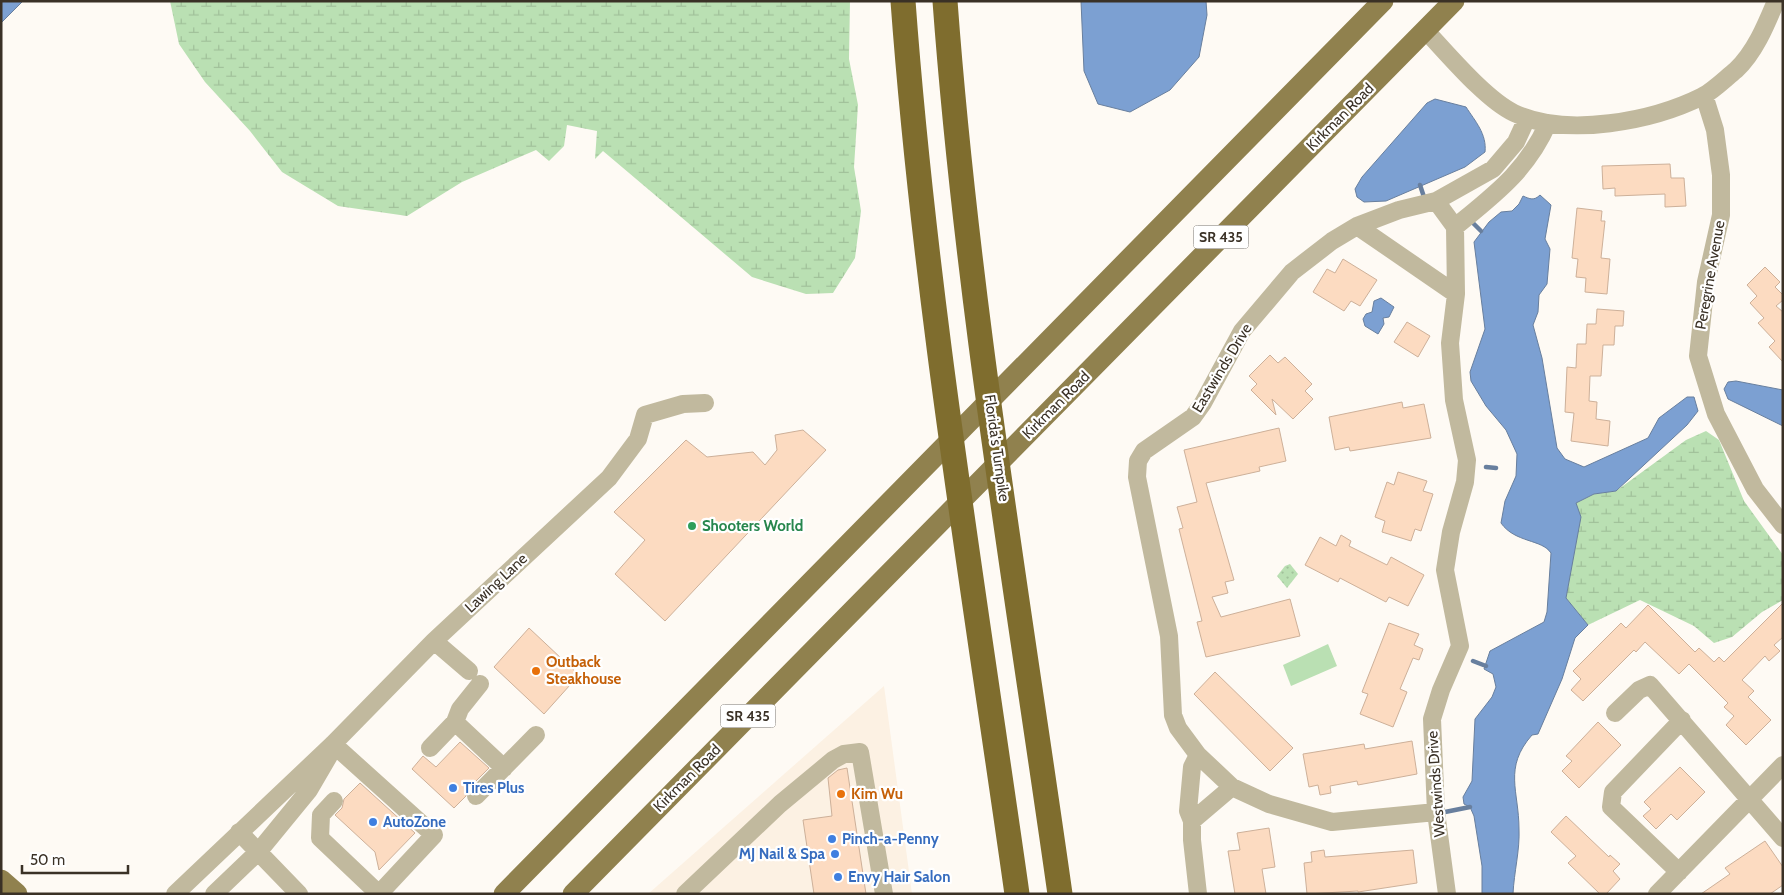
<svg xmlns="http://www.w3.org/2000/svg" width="1784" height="895" font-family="Cabin,sans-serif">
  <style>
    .built { fill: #fcf1e3 }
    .wetland { fill: url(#wetland-marsh) }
    .park { fill: url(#park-dots) }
    .pitch { fill: #bae0b3 }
    .water { fill: #7ca0d2; stroke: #687f9e }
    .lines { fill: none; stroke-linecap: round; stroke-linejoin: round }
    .stream { stroke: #687f9e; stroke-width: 4.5 }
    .building { fill: #fcdbc1; stroke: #cdb099 }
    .minor { stroke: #c1b99e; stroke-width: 18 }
    .major { stroke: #90814e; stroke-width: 21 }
    .highway { stroke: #7f6d2e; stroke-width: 25 }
    .leisure-dot { fill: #2e9e5b; stroke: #fff; stroke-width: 2 }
    .food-dot { fill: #e8710a; stroke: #fff; stroke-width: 2 }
    .shop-dot { fill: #3f7fe0; stroke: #fff; stroke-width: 2 }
    .labels { text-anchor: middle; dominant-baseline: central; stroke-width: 4.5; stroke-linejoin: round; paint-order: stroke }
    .shield { fill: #fff; stroke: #756f67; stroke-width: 1 }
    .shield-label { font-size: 14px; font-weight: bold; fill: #3a3126 }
    .street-label { font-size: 15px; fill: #3a3126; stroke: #fff }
    .leisure-label { font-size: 15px; font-weight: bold; fill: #27864d; stroke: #fff; text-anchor: start }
    .food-label { font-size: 15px; font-weight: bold; fill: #c56008; stroke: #fff; text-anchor: start }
    .shop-label { font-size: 15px; font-weight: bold; fill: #366cbe; stroke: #fff; text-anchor: start }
  </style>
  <defs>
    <pattern id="wetland-marsh" width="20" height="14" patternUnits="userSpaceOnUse" patternTransform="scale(1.25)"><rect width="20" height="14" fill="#bae0b3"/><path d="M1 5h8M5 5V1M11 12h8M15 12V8" fill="none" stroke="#a1c19a"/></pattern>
    <pattern id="park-dots" width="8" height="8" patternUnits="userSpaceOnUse" patternTransform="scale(1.25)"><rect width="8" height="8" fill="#bae0b3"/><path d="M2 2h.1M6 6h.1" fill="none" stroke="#a1c19a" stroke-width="1.8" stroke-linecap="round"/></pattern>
  </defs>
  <rect width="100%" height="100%" fill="#fefaf4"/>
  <path class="built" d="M884,686L912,894H648Z"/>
  <path class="wetland" d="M170,1H850L849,59L858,105L854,167L861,211L855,258L833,293L806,294L752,277L603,151L595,159L597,131L567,125L564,146L549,161L536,150L462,182L407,216L338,206L282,172L250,131L205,82L179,44Z
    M1706,431L1719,440L1744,501L1783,555V600L1762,612L1732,637L1714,643L1694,626L1640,600L1588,625L1566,598L1576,503L1594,494L1616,491L1686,440Z"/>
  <path class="park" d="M1290,564L1298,574L1287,588L1277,576L1285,566Z"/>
  <path class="pitch" d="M1328,644L1337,666L1291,686L1283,665Z"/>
  <path class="water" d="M1,1H23L1,23Z
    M1081,1H1206L1207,15L1199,57L1170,90L1130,112L1098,104L1084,71Z
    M1435,99L1466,107C1475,121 1487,134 1485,152L1465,167L1386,201L1364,202L1357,197L1355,189L1362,177L1427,103Z
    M1540,195L1551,205L1545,239L1550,249L1547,284L1539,295L1538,312L1533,325L1542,358L1557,448L1565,459L1584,467L1648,438L1659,418L1687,397H1694L1698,411L1687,425L1616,491L1594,494L1576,503L1581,517L1566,598L1588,625L1575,638L1562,679L1538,734L1532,735C1503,768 1519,791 1519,829C1520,850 1514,872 1513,894H1482V866L1474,816L1470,807L1464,804L1463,797L1472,781L1475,719L1492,697L1496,687L1493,674L1484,669L1490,651L1544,622L1547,612L1551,553C1542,539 1515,543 1501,523L1505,501L1516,476L1517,454L1506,430L1486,406L1471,381L1470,372L1485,329L1474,242L1489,222L1501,212L1512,211L1519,204L1523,196C1530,199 1534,201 1540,195Z
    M1381,298L1394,307L1389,317L1383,318L1384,324L1378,334L1365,326L1363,319L1366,314L1372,312L1374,301Z
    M1736,381L1783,390V426L1728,399L1724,389L1728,382Z"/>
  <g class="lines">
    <path class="stream" d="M1420,185L1424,197
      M1473,223L1481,231
      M1486,467L1496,468
      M1473,661L1486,666
      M1445,812L1470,807"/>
  </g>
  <path class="building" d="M1670,164L1671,178H1684L1686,206L1665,207V194L1615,196V188L1603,189L1602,166Z
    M1577,208L1602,211L1601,221H1605L1601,258L1610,259L1607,294L1585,292L1586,278L1576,277L1578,259L1572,258Z
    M1343,259L1377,280L1360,306L1351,301L1344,311L1313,292L1327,269L1335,273Z
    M1765,267L1780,282L1775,287L1783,295V300L1776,306L1783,312V362L1769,347L1775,341L1758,323L1764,318L1750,303L1757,296L1747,285Z
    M1597,309L1624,311L1623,326H1615L1614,345H1603L1601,376H1590L1589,401L1597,402L1596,419L1610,421L1608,446L1571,441L1574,413L1565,412L1567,367L1576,368L1577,344H1586L1587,324H1596Z
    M1407,322L1430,336L1418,357L1394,342Z
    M1270,355L1278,363L1285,357L1312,384L1305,391L1313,399L1293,419L1272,399L1276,415L1251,390L1257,384L1249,376Z
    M1402,402L1403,408L1424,404L1431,438L1350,451L1349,447L1335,450L1329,417Z
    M1279,428L1286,461L1259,467L1260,471L1206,483L1234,580L1225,582L1228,593L1212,597L1221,617L1290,599L1300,636L1206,657L1197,622L1202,621L1179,529L1183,528L1177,507L1197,502L1184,450Z
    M803,430L826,450L665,621L615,574L645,540L614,512L686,440L707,457L753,452L765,465L777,450L775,435Z
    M1398,472L1427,481L1423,491L1433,494L1421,531L1415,529L1411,541L1382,532L1385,521L1375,517L1387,482L1394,485Z
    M1341,535L1351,541L1349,546L1387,565L1391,557L1424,575L1408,606L1389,597L1386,602L1340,578L1338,582L1305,565L1320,537L1336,546Z
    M1783,603V637L1774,645L1780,651L1769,661L1765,656L1742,680L1754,691L1748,697L1771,720L1746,745L1726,725L1734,716L1724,707L1728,703L1689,664L1679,674L1645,642L1636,652L1634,650L1583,701L1571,690L1581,679L1573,671L1621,623L1626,628L1648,605L1695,652L1699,648L1714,662L1719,657L1724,662Z
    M1389,623L1419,634L1414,645L1423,649L1419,660L1413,658L1400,689L1407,692L1393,727L1360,714L1368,694L1362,692Z
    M529,628L579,675L544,714L494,667Z
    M1215,672L1293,748L1270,771L1194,694Z
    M1598,722L1621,745L1579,788L1562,771L1572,761L1566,756Z
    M1412,741L1417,774L1358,785L1357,781L1330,786L1331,793L1320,795L1318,785L1309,787L1303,754L1364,744L1365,749Z
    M460,742L489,768L468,789L466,796L454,808L412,769L423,756L436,767Z
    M1680,767L1705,792L1677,820L1671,814L1656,829L1643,816L1651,809L1644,802Z
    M847,768L866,894H814L803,820L832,816L828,778L838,770Z
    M360,783L415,833L379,870L375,852L335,815L342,808L344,799Z
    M1566,816L1609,857L1610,855L1620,864L1613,871L1620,879L1606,894H1600L1568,863L1576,856L1551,832Z
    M1269,828L1275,867L1262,869L1266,894H1235L1228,851L1240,850L1237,833Z
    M1765,841L1783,867V885L1770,894H1701L1730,874L1725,868Z
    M1324,850L1325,857L1413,850L1417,883L1358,892V891L1307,894L1304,863L1312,862L1311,852Z"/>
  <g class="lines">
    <path class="minor" d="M1425,30C1448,54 1485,99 1514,113C1567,138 1653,121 1703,96C1714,90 1726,78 1736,70C1755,52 1766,25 1776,1
      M1704,95L1715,130L1721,175V215L1706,282L1698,356L1716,414L1755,489L1783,525
      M1436,201L1455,227
      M1357,226L1456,294
      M1455,227C1494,195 1527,171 1548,123
      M434,641L469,671
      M480,684L460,709L455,722L504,768
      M1615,713L1639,690L1650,685L1783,838
      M333,744L434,835L379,894
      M430,748L455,722
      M1198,755L1192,767L1188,811L1192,821V840L1198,894
      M476,796L536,735
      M334,801L321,815L320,838L379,894
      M1436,812L1332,822L1269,804L1232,787L1198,755L1178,728L1173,715L1169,636L1137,477L1138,461L1144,451L1193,417L1203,403L1242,331L1292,272L1332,241L1357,226L1399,210L1436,201L1493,169L1516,142L1527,118
      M1192,821L1232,787
      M239,832L299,894
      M1679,872L1611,807L1613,792L1682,720
      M175,894L333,744L434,641L609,478L638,439L645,415L683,404L705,403
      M214,894L259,851L309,790L330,754
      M685,894L780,804L833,760L844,754L860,752L884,894
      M1447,894L1436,812L1432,719L1441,690L1460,646L1445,570L1451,532L1465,482L1467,460L1454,400L1450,343L1456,294L1455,227
      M1657,894L1783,765"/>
    <path class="major" d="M1,880L17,894
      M504,894L1383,1
      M573,894L1454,1"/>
    <path class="highway" d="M903,1C925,300 975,597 1017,894
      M945,1C967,300 1018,597 1060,894"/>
  </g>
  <circle class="leisure-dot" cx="692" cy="526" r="5"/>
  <g class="food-dot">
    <circle cx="536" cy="671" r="5"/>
    <circle cx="841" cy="794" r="5"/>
  </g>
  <g class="shop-dot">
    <circle cx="453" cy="788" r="5"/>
    <circle cx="373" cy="822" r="5"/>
    <circle cx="832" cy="839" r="5"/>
    <circle cx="835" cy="854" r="5"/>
    <circle cx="838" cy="877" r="5"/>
  </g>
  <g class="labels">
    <g class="shield">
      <rect x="1193.5" y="225.5" width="55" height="23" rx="4"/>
      <rect x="720.5" y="704.5" width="55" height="23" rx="4"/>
    </g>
    <g class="shield-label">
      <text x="1221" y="237">SR 435</text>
      <text x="748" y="716">SR 435</text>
    </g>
    <g class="street-label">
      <text transform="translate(1340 117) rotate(-45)">Kirkman Road</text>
      <text transform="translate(1710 275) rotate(-80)">Peregrine Avenue</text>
      <text transform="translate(1222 368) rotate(-59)">Eastwinds Drive</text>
      <text transform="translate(1056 405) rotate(-45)">Kirkman Road</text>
      <text transform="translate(997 448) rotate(82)">Florida's Turnpike</text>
      <text transform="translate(496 583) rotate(-43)">Lawing Lane</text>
      <text transform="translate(687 778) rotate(-45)">Kirkman Road</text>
      <text transform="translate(1436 784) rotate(-94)">Westwinds Drive</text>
    </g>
    <g class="leisure-label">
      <text x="702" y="526">Shooters World</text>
    </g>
    <g class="food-label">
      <text x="546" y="662">Outback<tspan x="546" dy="17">Steakhouse</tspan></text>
      <text x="851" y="794">Kim Wu</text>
    </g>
    <g class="shop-label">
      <text x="463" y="788">Tires Plus</text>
      <text x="383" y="822">AutoZone</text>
      <text x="842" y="839">Pinch-a-Penny</text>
      <text x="825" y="854" text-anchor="end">MJ Nail &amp; Spa</text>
      <text x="848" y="877">Envy Hair Salon</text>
    </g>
  </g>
  <rect width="1784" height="895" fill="none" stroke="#3a3126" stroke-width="5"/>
  <path d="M22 865v8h106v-8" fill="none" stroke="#3a3126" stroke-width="2.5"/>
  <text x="30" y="865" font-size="15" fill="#3a3126" stroke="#ffffff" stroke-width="4" paint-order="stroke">50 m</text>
</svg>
